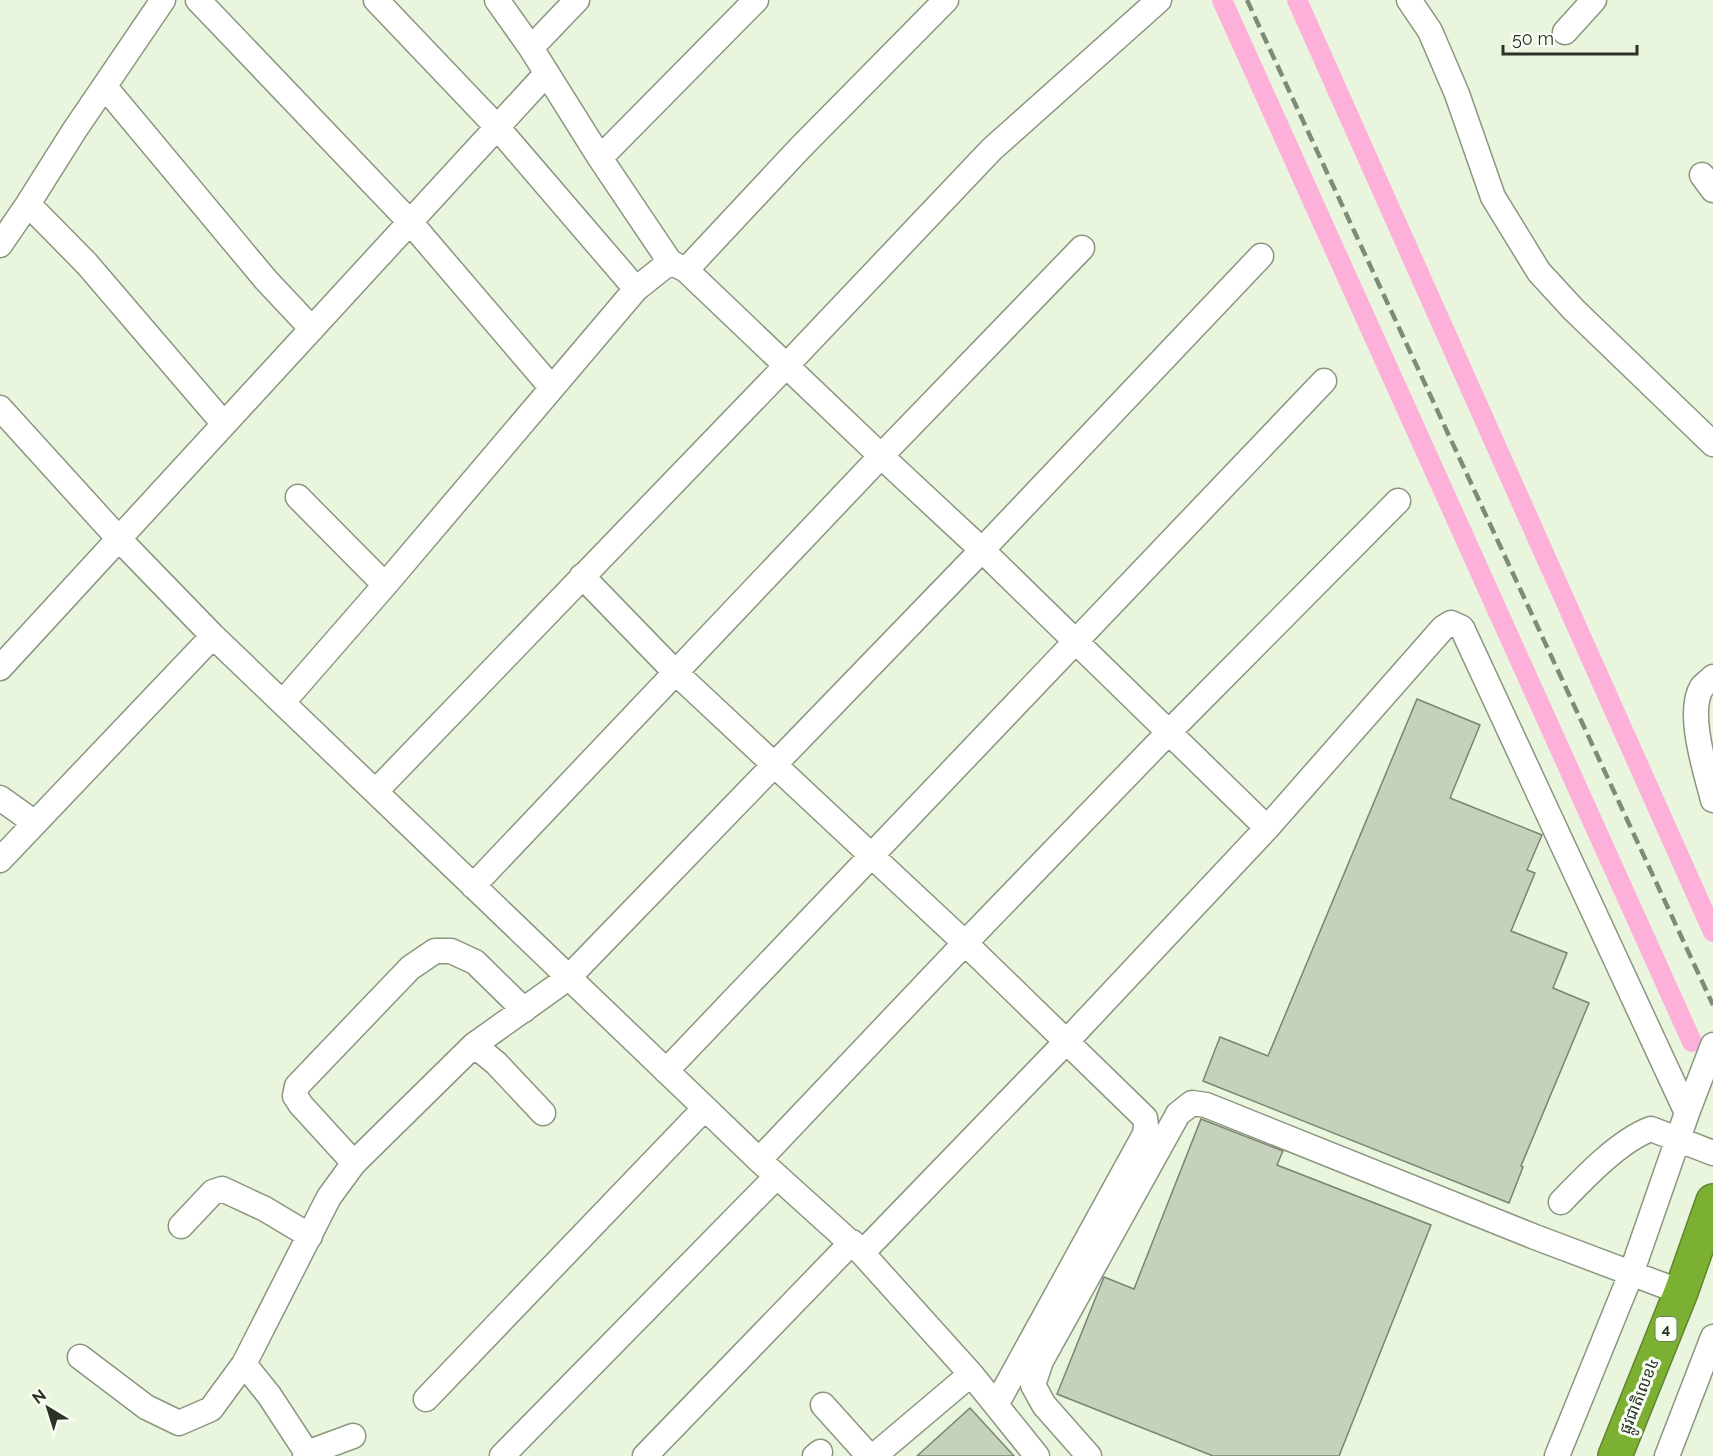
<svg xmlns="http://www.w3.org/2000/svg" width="1713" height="1456" font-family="Raleway,'Noto Sans Khmer',sans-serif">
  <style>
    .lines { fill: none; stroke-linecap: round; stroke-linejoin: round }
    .canal { stroke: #fcb0da; stroke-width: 20 }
    .building { fill: #c6d1bb; stroke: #7a8570; stroke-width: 1.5 }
    .minor-casing { stroke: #8b9681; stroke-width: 27 }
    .highway-casing { stroke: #60842f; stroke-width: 36 }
    .minor { stroke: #fff; stroke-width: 24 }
    .highway { stroke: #7cb032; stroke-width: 33 }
    .rail { stroke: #818979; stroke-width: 4.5; stroke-dasharray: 12 6; stroke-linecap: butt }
    .labels { text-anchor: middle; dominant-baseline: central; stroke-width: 6; stroke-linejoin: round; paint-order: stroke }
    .shield { fill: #fafff6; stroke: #6a7066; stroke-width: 1.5 }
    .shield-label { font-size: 15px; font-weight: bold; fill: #2d3229 }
    .street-label { font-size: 16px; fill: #2d3229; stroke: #fafff6 }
  </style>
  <rect width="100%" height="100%" fill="#e9f5dd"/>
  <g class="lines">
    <path class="canal" d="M1222,0L1692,1042
      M1297,0L1713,932"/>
  </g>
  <path class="building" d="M1417,699L1480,725L1450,798L1542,835L1527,870L1535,873L1511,931L1567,953L1553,988L1589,1003L1521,1166L1523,1167L1509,1203L1203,1081L1220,1037L1268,1056Z
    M1201,1119L1283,1151L1277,1165L1431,1225L1339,1456H1213L1057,1394L1104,1277L1134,1289Z
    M970,1408L1014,1456H917Z"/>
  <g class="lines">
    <g class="minor-casing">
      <path id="minor" d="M198,0L410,222L551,387
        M376,0L497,127L636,289
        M497,0L531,48L600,158L670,262L686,270L881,456L982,550L1267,828
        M1409,0L1430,31L1457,94L1493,197L1539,272L1574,310L1713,444
        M1565,32L1594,0
        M531,48L577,0
        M105,87L266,280L312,329
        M600,158L756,0
        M1702,175L1713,190
        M28,204L87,264L224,424
        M0,245L28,204L74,131L163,0
        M686,270L800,148L946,0
        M0,408L119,539L213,636L705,1108L759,1160L862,1253L971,1374L1037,1456
        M298,497L385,585
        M582,576L675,672L965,943L1145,1118L1146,1126L1145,1134L996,1405
        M0,668L547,73
        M1713,677C1710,680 1705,684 1702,687C1686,712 1706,772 1713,800
        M283,702L385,585L636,289L670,262
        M376,791L786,366L992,149L1159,0
        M0,798L35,823
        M0,860L213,636
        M473,886L881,456L1082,248
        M474,1045L496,1063L543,1113
        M666,1071L1324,381
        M759,1160L965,943L1169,732L1398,501
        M354,1163L301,1105L295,1096L297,1086L410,968L435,951H451L475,962L524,1010
        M1561,1202C1584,1178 1620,1140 1651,1129L1713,1153
        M181,1226L213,1192L222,1189L265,1209L310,1236
        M862,1253L1067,1041L1267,828L1443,628L1451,623L1462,628L1687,1113
        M80,1357L146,1407L179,1423L211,1409L244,1364L329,1197L354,1163L474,1045L568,978L982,550L1261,256
        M244,1364L269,1395L307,1453
        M426,1399L705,1108
        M823,1405L869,1456
        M305,1456L307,1453L353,1436
        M502,1456L777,1176
        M645,1456L852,1242
        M815,1456L820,1452
        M874,1456L971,1374
        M1089,1456L1044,1405L1033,1385L1041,1361L1178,1114L1192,1103L1206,1105L1535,1237L1681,1292
        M1557,1456L1631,1274L1687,1113L1713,1045
        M1667,1456L1713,1337"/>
    </g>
    <g class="highway-casing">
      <path id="highway" d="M1615,1456L1681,1292L1713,1201"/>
    </g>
    <use href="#minor" class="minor"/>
    <use href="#highway" class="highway"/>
    <path class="rail" d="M1247,0L1713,1005"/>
  </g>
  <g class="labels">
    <rect class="shield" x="1655.5" y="1317" width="21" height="24" rx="4.5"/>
    <g class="shield-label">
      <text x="1666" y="1329">4</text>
    </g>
    <g class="street-label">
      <text transform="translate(1639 1396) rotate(-68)">ផ្លូវជាតិលេខ៤</text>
    </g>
  </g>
  <g transform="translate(48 1408) rotate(322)" stroke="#fafff6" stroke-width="4.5" paint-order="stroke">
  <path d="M0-4.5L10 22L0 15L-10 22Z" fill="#2d3229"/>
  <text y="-9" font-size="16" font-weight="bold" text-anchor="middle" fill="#2d3229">N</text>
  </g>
  <path d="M1503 45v9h134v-9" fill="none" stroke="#2d3229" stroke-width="3"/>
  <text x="1512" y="45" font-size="18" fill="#2d3229" stroke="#fafff6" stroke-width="4.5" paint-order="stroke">50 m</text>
</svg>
